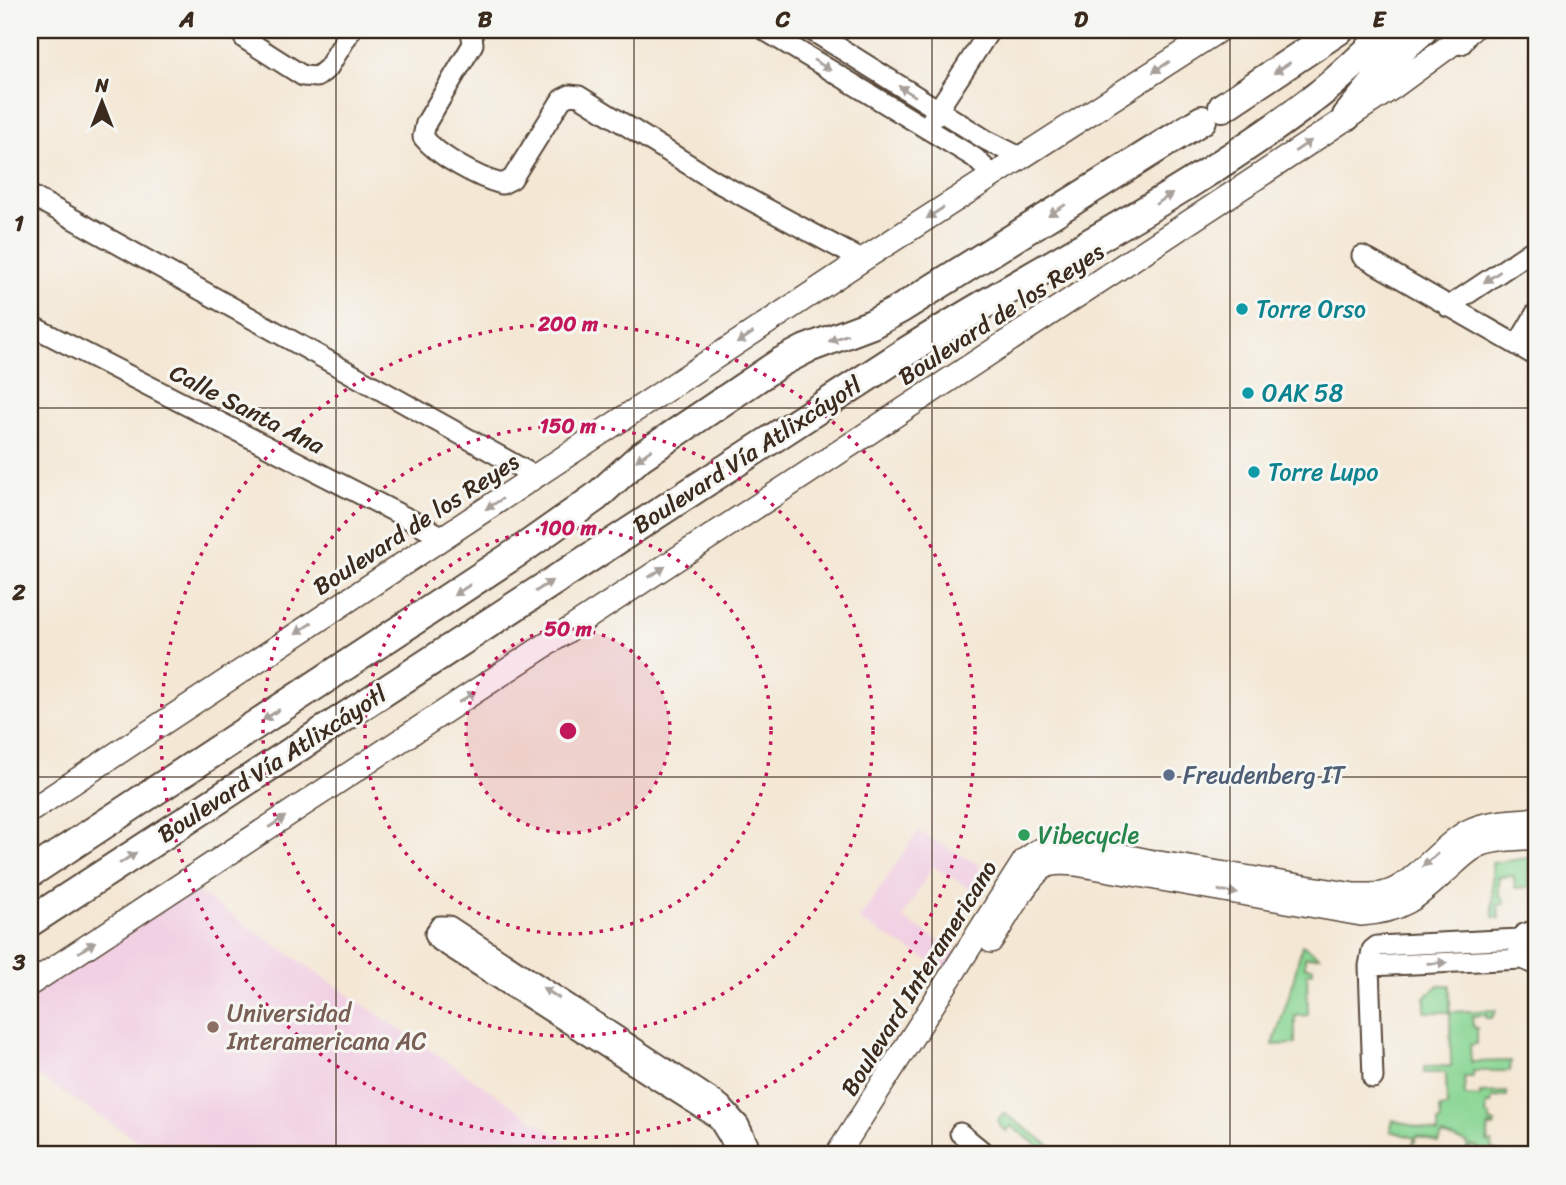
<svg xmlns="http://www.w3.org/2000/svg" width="1566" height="1185" font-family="Sriracha,sans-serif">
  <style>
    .built { fill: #f1d0e3 }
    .green { fill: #8ad694; stroke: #628059; stroke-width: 2 }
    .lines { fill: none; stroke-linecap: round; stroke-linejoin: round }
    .minor-casing { stroke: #574639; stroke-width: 23 }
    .major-casing { stroke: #574639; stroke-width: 26 }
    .highway-casing { stroke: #574639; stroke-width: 32 }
    .minor { stroke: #fff; stroke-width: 19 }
    .major { stroke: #fff; stroke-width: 23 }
    .highway { stroke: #fff; stroke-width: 28 }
    .oneway { fill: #a79f9a }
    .grid { fill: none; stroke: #3b2a1e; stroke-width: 2; stroke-opacity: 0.55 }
    .ring { fill: none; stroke: #c2185b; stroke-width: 3.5; stroke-dasharray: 3.5 7 }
    .culture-dot { fill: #0f9aa8; stroke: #f6f6f2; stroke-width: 2.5 }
    .service-dot { fill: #5c6f8a; stroke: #f6f6f2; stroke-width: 2.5 }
    .leisure-dot { fill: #2e9e5b; stroke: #f6f6f2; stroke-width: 2.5 }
    .education-dot { fill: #8d6e63; stroke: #f6f6f2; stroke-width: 2.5 }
    .labels { text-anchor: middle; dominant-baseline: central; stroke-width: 6; stroke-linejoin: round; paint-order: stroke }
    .culture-label { font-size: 24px; fill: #0d838f; stroke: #f6f6f2; text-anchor: start }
    .street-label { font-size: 24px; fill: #3b2a1e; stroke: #f6f6f2 }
    .service-label { font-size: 24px; fill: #4e5e75; stroke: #f6f6f2; text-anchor: start }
    .leisure-label { font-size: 24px; fill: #27864d; stroke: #f6f6f2; text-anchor: start }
    .education-label { font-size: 24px; fill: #785e54; stroke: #f6f6f2; text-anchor: start }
    .centre { fill: #c2185b; stroke: #f6f6f2; stroke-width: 3.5 }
    .ring-label { font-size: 21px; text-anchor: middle; font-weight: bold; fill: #c2185b; stroke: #f6f6f2; stroke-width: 6; stroke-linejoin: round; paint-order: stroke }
    .neatline { fill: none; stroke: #3b2a1e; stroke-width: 2.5 }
    .grid-label { font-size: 23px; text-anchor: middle; font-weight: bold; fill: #3b2a1e }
  </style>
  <rect width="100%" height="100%" fill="#f6f6f2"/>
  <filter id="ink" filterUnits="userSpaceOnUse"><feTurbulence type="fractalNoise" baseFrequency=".0143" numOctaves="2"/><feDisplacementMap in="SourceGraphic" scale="14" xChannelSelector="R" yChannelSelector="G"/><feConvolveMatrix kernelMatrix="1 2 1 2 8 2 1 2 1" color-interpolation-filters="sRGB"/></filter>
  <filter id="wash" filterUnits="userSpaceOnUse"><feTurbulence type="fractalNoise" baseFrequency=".00686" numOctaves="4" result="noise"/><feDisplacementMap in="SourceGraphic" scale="28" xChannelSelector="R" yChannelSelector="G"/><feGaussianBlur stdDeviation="1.57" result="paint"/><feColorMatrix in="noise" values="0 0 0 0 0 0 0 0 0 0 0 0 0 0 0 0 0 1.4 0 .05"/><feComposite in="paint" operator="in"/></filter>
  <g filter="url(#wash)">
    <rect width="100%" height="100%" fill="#f4e7d4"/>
    <path class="built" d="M918,831L979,865L985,891L978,894L933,866L902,918L959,954L948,972L859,920Z
      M180,880L585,1155H160L30,1071V982Z"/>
    <path class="green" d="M1529,858V887L1515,888L1514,876L1499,877V897L1504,898V904L1498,905L1499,918L1493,917L1492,863Z
      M1302,945L1319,956L1305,957V967H1313V972L1307,973L1308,1015L1295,1016V1044L1273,1045L1292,986Z
      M1438,985H1450V1012L1496,1010L1492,1018H1486V1015L1472,1016L1473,1027L1477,1028V1044L1470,1045L1471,1062L1511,1061L1510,1071H1473V1077H1464L1465,1096L1480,1097V1093L1507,1092V1096L1492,1098L1491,1104H1487L1486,1115L1490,1116V1122L1495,1123L1494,1127L1489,1126L1487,1142L1492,1143L1491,1150L1510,1155H1477L1479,1148L1471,1146L1468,1154L1466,1153L1468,1143L1442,1135L1439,1143L1417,1136L1410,1155L1415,1138L1390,1131L1393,1120L1438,1133V1122L1441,1121L1440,1108L1447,1107L1446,1073H1424V1067L1451,1066L1450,1012H1425V998Z
      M1004,1113L1063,1155H1040L1037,1153L1041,1148L1011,1126L1006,1131L999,1125L998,1120Z"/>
  </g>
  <g filter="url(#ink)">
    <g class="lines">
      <g class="minor-casing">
        <path id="minor" d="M239,30L245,39L303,76L317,77L328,68L351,30
          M471,30L473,44L426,123L423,137C438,156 478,178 502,184L512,179L562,99L570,95L579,96L715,181L862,260
          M764,30L975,158L993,176
          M811,30L986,140L1020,157
          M932,119L990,30
          M30,195L537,477
          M1362,256L1536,356
          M1448,307L1536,248
          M30,325L442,536
          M1518,344L1536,313
          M1536,930L1524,934L1518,946L1523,959L1536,965
          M1369,966L1523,959
          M1373,1078L1369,966L1372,950L1377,946L1520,939
          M960,1133L987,1155
          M740,1155L717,1118L437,939L435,934L440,926H449L721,1105L739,1125L753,1155"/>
      </g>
      <g class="major-casing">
        <path id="major" d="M30,811L862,260L1219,30
          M991,941C1004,923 1028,873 1048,865C1057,862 1067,863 1076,864L1361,914C1408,911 1422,892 1455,863C1463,856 1471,848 1482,844C1498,838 1519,839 1536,837
          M30,984L1247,184L1392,88L1471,30
          M837,1155L1025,860L1038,851L1049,847L1060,846L1091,849L1153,862L1354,895C1364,895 1376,896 1386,893C1413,886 1441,846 1467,832C1487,821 1514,822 1536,819"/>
      </g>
      <g class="highway-casing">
        <path id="highway" d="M1459,40L1465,30
          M1223,107L1339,30
          M1347,116L1405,46L1423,30
          M30,873L521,550L596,497L640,457L781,362L806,349L872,324L900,309L1202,120
          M30,922C320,733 609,542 901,355C1039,267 1187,196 1317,96C1343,76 1366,52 1390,30"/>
      </g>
      <use href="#minor" class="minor"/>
      <use href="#major" class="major"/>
      <use href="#highway" class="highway"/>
    </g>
    <defs><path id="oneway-solid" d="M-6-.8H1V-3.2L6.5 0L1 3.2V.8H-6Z" transform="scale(1.75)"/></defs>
    <g class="oneway">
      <use href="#oneway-solid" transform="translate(822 65) rotate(31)"/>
      <use href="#oneway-solid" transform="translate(1161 67) rotate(147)"/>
      <use href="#oneway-solid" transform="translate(1282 68) rotate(146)"/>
      <use href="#oneway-solid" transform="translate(907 91) rotate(-148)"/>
      <use href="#oneway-solid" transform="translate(1303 146) rotate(-34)"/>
      <use href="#oneway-solid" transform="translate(1164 199) rotate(-32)"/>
      <use href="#oneway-solid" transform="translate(1057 210) rotate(148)"/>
      <use href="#oneway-solid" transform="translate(935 213) rotate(147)"/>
      <use href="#oneway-solid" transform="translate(1492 277) rotate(146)"/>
      <use href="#oneway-solid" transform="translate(745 338) rotate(146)"/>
      <use href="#oneway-solid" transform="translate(838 338) rotate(160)"/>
      <use href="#oneway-solid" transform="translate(644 455) rotate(144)"/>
      <use href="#oneway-solid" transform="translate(494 504) rotate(148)"/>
      <use href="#oneway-solid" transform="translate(657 572) rotate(-33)"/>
      <use href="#oneway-solid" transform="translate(544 586) rotate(-33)"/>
      <use href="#oneway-solid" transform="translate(462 590) rotate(147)"/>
      <use href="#oneway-solid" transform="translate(304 628) rotate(146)"/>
      <use href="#oneway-solid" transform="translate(467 697) rotate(-33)"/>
      <use href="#oneway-solid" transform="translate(271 715) rotate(147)"/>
      <use href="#oneway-solid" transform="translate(277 822) rotate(-33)"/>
      <use href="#oneway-solid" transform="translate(128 858) rotate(-33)"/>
      <use href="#oneway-solid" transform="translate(1430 860) rotate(139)"/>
      <use href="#oneway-solid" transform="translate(1228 892) rotate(10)"/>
      <use href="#oneway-solid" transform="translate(87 947) rotate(-33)"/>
      <use href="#oneway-solid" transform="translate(1437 963) rotate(-2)"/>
      <use href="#oneway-solid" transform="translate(551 993) rotate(-147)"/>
    </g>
  </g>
  <path class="grid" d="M336,30V1155M634,30V1155M932,30V1155M1230,30V1155M30,408H1536M30,777H1536"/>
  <circle cx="568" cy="731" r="102" fill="#c2185b" fill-opacity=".12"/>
  <g class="ring">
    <circle cx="568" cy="731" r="102"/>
    <circle cx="568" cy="731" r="203"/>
    <circle cx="568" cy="731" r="305"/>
    <circle cx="568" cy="731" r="407"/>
  </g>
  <g class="culture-dot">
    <circle cx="1242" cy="309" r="7"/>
    <circle cx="1248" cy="393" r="7"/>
    <circle cx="1254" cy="472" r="7"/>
  </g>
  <circle class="service-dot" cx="1169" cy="775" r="7"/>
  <circle class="leisure-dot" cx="1024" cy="835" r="7"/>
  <circle class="education-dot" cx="213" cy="1027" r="7"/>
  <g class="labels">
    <g class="culture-label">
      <text x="1256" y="309">Torre Orso</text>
      <text x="1262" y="393">OAK 58</text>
      <text x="1268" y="472">Torre Lupo</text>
    </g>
    <g class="street-label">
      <text transform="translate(1001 314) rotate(-33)">Boulevard de los Reyes</text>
      <text transform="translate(247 409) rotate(27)">Calle Santa Ana</text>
      <text transform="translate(747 455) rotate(-33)">Boulevard Vía Atlixcáyotl</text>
      <text transform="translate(416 524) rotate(-33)">Boulevard de los Reyes</text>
      <text transform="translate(272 764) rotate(-33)">Boulevard Vía Atlixcáyotl</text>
      <text transform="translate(919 978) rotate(-58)">Boulevard Interamericano</text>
    </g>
    <g class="service-label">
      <text x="1183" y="775">Freudenberg IT</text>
    </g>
    <g class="leisure-label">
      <text x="1038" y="835">Vibecycle</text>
    </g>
    <g class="education-label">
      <text x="227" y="1013">Universidad<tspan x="227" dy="28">Interamericana AC</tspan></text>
    </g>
  </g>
  <circle cx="568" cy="731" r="10" class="centre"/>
  <g class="ring-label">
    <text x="568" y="331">200 m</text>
    <text x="568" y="433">150 m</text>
    <text x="568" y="535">100 m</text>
    <text x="568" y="636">50 m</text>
  </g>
  <rect width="1566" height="1185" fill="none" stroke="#f6f6f2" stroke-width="77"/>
  <g transform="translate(102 102)" stroke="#f6f6f2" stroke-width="5" paint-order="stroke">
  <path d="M0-5L12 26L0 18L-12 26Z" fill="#3b2a1e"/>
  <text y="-10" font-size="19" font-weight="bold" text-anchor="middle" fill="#3b2a1e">N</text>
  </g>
  <rect x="38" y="38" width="1490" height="1108" class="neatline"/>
  <g class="grid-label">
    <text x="187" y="27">A</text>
    <text x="485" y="27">B</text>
    <text x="783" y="27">C</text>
    <text x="1081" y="27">D</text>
    <text x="1379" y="27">E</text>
    <text x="19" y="231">1</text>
    <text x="19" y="600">2</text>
    <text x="19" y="970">3</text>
  </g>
</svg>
